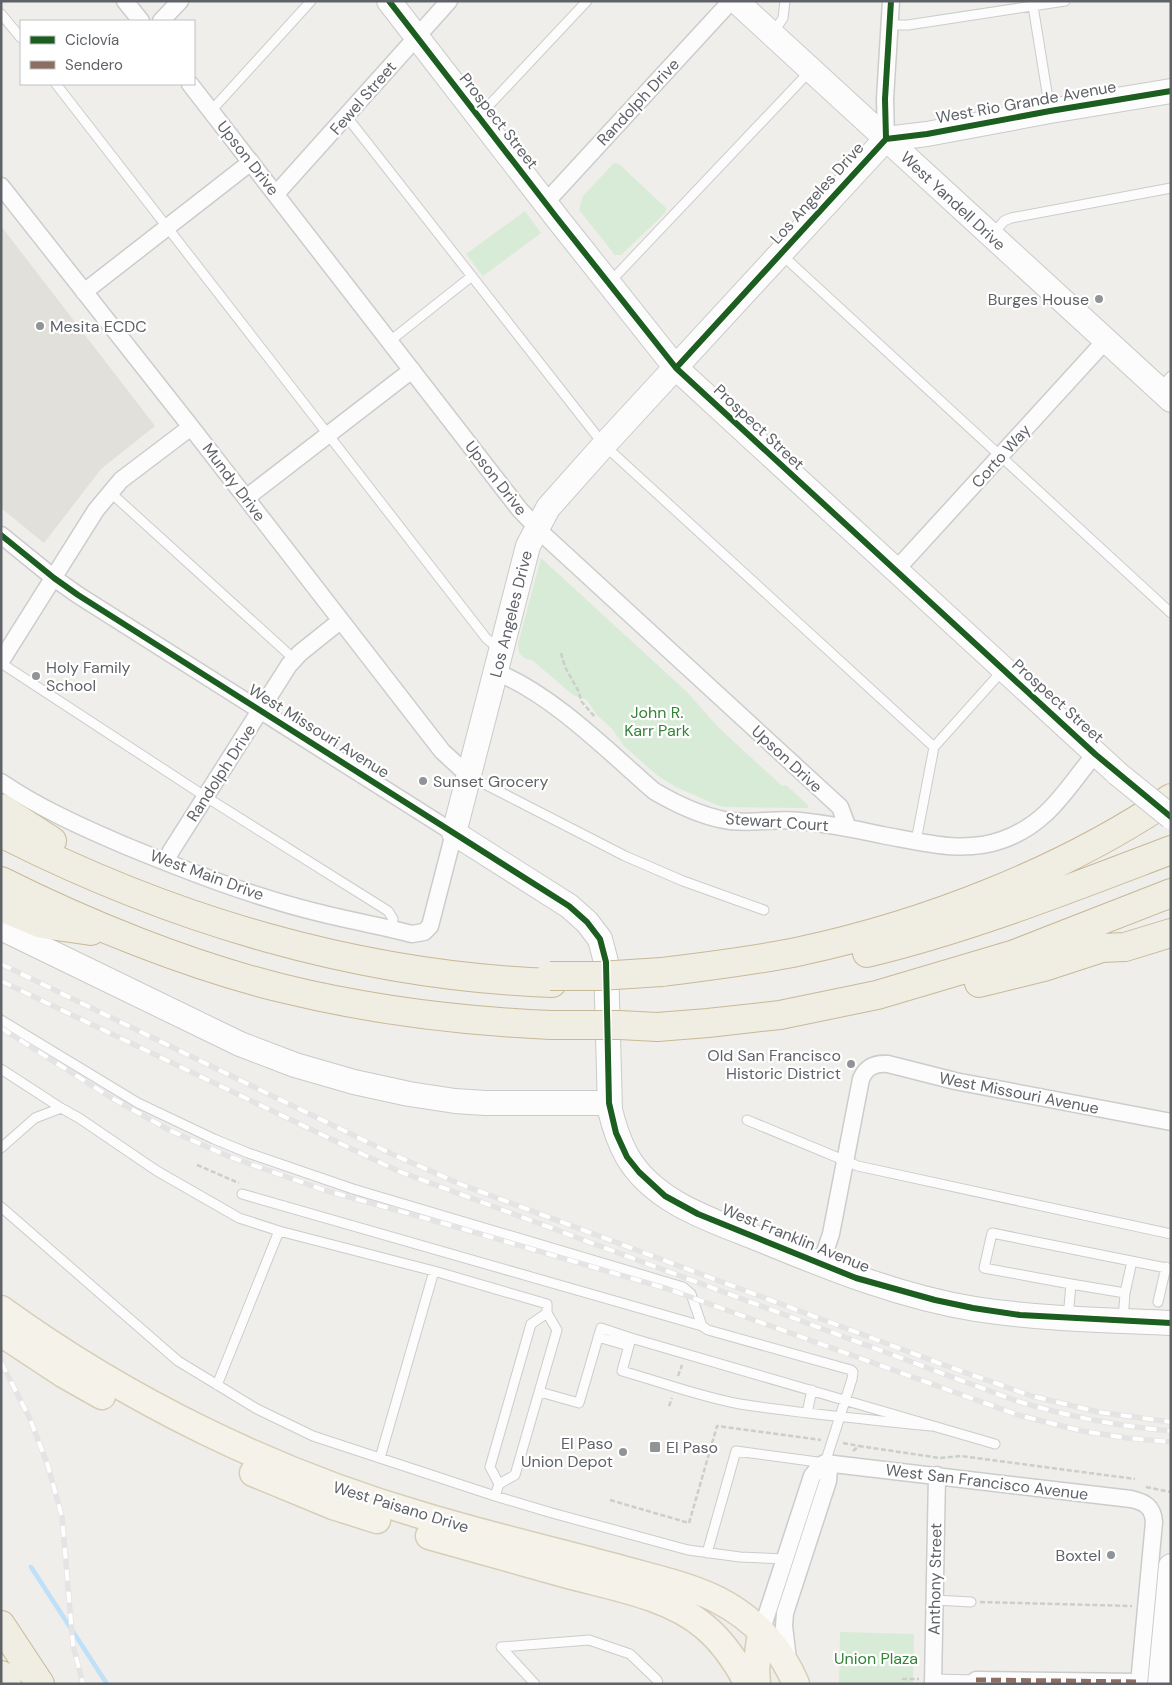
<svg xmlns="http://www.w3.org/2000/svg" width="1172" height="1685" font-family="'DM Sans',sans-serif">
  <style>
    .education { fill: #e2e0da }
    .green { fill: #d8ebd6 }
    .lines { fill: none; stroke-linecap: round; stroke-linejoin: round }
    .stream { stroke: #bfe0f9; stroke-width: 4.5 }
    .lane-casing { stroke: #cbcccc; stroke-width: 11 }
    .street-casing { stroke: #cbcccc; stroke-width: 19 }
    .secondary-casing { stroke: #cacacb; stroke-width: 26 }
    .primary-casing { stroke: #d7ceb8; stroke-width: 29 }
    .highway-casing { stroke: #c8b996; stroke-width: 30 }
    .path { stroke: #cacfcc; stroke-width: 2.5; stroke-dasharray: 5 2.5; stroke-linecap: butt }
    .lane { stroke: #fdfcfc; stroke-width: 9 }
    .street { stroke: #fdfcfc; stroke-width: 16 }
    .secondary { stroke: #fdfcfc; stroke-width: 24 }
    .primary { stroke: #f4f2e9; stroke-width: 26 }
    .highway { stroke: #f0ede3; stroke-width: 28 }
    .rail-casing { stroke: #e4e4e4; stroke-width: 5.5 }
    .rail { stroke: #fff; stroke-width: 4; stroke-dasharray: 11; stroke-linecap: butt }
    .secondary-bridge-casing { stroke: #cacacb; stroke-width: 26; stroke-linecap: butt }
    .highway-bridge-casing { stroke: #c8b996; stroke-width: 30; stroke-linecap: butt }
    .secondary-bridge { stroke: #fdfcfc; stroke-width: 24 }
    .highway-bridge { stroke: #f0ede3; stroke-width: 28 }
    .quiet { stroke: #8d6e63; stroke-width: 5; stroke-dasharray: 10 5; stroke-linecap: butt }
    .cycleway-casing { stroke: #fff; stroke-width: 9 }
    .cycleway { stroke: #1b5e20; stroke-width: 6 }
    .poi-dot { fill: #919496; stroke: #fff; stroke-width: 2 }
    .labels { text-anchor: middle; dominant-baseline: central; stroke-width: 4.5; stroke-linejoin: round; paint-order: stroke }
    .street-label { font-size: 16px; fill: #5f6368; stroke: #fff }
    .poi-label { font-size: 16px; fill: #5f6368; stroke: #fff; text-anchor: end }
    .park-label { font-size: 16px; fill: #348238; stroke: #fff }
  </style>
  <rect width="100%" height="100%" fill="#efeeea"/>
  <path class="education" d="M1,226L155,426L101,469L44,543L1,508Z"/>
  <path class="green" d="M614,163L619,164L666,208L665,213L621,255H615L579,210L583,196Z
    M525,211L541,233L483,276L466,254Z
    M541,558L687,692L718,727L782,786L786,785L808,805V808L724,807L717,805L676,787L658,776L624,746L613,730L596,714L587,700L573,695L533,661L524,658L519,653L518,644Z
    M840,1632L914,1634L913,1684H839Z"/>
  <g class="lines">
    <path class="stream" d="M31,1567L107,1684"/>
    <g class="lane-casing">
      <path id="lane" d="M1033,6L1050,111
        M1,14L21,38
        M890,25H908L1065,1
        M773,33L783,18L785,1
        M56,84L486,638L500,650
        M211,111L311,1
        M479,116L587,1
        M347,117L604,445L934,747
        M993,234L1004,221L1011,218L1171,188
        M781,254L1171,613
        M610,282L811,70
        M390,341L472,276
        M1159,389L1171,376
        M110,492L294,659
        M1,663L206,797L388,911L393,919L392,929
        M471,777L625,856L683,881L764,910
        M916,841L934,747L1003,670
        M1,1020L138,1103L214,1139L248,1153L353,1189L683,1287L691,1294L702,1326
        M1,1069L61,1108
        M747,1120L858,1166L1171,1234
        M1,1148L35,1118L61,1108L79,1118L157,1171L239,1218L279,1231L217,1385
        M242,1194L702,1326L708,1330L851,1370L853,1372L852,1379L825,1463L736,1451L707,1553
        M1,1207L178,1361L257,1409L313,1436L495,1496L552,1513L688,1550L740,1557L785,1559
        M279,1231L434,1271L547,1304V1313L557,1330L515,1475L499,1484L495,1496
        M1071,1284L1125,1293L1132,1261
        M1158,1302L1166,1267
        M1068,1318L1071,1284L984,1268L992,1233L1171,1269
        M1123,1320L1125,1293
        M598,1337L629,1346
        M540,1392L579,1403L601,1328L631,1338
        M807,1413L812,1390
        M931,1426C867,1419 803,1414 740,1404C700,1397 661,1382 622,1371L631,1338L995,1444
        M380,1458L434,1271
        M499,1484L490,1467L531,1324L547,1313
        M935,1600L971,1602
        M933,1679L976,1680
        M535,1684L501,1647L589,1640L630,1654L657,1680L658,1684"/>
    </g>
    <g class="street-casing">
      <path id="street" d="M125,1L141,21
        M161,21L180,1
        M190,84L520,510L546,537L840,807L848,828
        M886,139L885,99L891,1
        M1,186L191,427L442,751L469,776
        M276,194L449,1
        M546,202L731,1
        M84,292L251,162
        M246,498L412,370
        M1,535L54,578L78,595L454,833L430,926L424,932L412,934C380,926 348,920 316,912C251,896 187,871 126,846C84,828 39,808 1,782
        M895,571L1106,340
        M1,661L96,510L121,480L191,427
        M496,672C552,694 609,752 654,791C676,804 699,815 724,820C746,825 776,818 800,821C828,824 855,829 882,835C922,842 963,854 1002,840C1048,824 1066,789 1095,754
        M166,862L171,851L289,665L300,653L340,621
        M821,1264L831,1234L861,1079C866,1067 874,1063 888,1064L955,1081L1171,1122
        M825,1463L1131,1499C1145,1502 1153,1507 1154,1522L1139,1684
        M761,1632L812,1476L819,1467L825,1463
        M788,1660L784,1626L785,1613L828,1481L829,1469L825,1463
        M976,1680L1139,1682
        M933,1684L937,1475"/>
    </g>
    <g class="secondary-casing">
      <path id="secondary" d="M389,1L557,218L676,368L1118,774
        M736,1L1171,400
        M886,139L604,445L548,508L528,546L454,833L569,906L587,922L600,939L606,962L610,1110C614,1126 619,1142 627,1156C655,1205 718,1222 766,1242C834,1270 902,1297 975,1309C1040,1319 1105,1320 1171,1323
        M886,139L927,134L1050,111L1171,91
        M1,928L240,1044L295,1065L354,1082L409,1094L455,1101L485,1103H609
        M1160,1684L1171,1566"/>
    </g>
    <g class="primary-casing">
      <path id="primary" d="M1,1309C128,1401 273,1472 424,1516C487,1535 551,1550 615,1567C649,1577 686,1584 718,1600C753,1618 781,1647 796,1684
        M1,1333L63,1374L102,1396
        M253,1473L333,1506L377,1520
        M429,1536C475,1549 521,1562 568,1575C612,1587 669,1596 705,1627C723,1642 737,1663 748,1684
        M757,1684L756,1669L761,1632"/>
    </g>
    <g class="highway-casing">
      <path id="highway" d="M1,808L52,841
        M1,833C172,920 359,976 552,983
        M1,881C87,924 188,965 281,988C370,1010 460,1021 551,1025
        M1,907L42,924L91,931
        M867,953C971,928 1071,888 1171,850
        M662,972C708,966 755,961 801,951C927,924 1063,871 1171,798
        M979,983L1044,967L1102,948L1125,947L1171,933
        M657,1027L708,1023L780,1015L877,995L1012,955L1171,893
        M1,1625L40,1684
        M1,1675L7,1684"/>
    </g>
    <path class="path" d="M561,653L565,667L579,692L581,701L595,717
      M197,1165L239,1183
      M678,1376L682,1365
      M669,1406L672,1398
      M843,1443L859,1446
      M853,1451L859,1446L940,1458L961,1456L1135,1479
      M1146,1487L1171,1492
      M610,1500L689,1523L717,1426L821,1440
      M980,1602L1132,1606
      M902,1679H919"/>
    <use href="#lane" class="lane"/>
    <use href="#street" class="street"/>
    <use href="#secondary" class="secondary"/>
    <use href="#primary" class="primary"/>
    <use href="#highway" class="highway"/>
    <g class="rail-casing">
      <path id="rail" d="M1,964L392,1154L460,1184L944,1365L1032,1396L1098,1412L1171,1422
        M1,981L398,1171L1014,1400C1065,1416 1117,1426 1171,1431
        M1,1028L110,1097L169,1130L230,1157L324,1190L446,1224L668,1289L1018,1415L1082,1431L1127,1438L1171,1442
        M1,1362L30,1419L48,1466L62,1517L73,1645L83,1684"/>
    </g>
    <use href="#rail" class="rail"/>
    <g class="secondary-bridge-casing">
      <path id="secondary-bridge" d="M1118,774L1171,817"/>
    </g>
    <g class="highway-bridge-casing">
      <path id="highway-bridge" d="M550,976H599L662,972
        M551,1025H620L657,1027"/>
    </g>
    <use href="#secondary-bridge" class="secondary-bridge"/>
    <use href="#highway-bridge" class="highway-bridge"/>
    <path class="quiet" d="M976,1680L1139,1682"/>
    <g class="cycleway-casing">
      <path id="cycleway" d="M389,1L557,218L676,368L1095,754L1171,817
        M886,139L927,134L1050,111L1171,91
        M676,368L886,139L885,99L891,1
        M1,535L54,578L78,595L569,906L587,922L600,939L606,962L609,1103L616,1133L627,1157L639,1172L665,1196L698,1214L856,1278L935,1300L973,1308L1020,1315L1171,1323"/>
    </g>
    <use href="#cycleway" class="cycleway"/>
  </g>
  <g class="poi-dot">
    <circle cx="1099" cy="299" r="5"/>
    <circle cx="40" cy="326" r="5"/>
    <circle cx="36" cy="676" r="5"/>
    <circle cx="423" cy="781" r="5"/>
    <circle cx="851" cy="1064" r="5"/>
    <rect x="649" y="1441" width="12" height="12" rx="2.5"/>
    <circle cx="623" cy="1452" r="5"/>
    <circle cx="1111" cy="1555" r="5"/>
  </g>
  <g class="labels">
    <g class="street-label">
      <text transform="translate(363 98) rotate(-49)">Fewel Street</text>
      <text transform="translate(638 102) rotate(-47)">Randolph Drive</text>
      <text transform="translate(1026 102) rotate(-10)">West Rio Grande Avenue</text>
      <text transform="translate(499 121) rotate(52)">Prospect Street</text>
      <text transform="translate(248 158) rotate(52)">Upson Drive</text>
      <text transform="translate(817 193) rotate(-48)">Los Angeles Drive</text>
      <text transform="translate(953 201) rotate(43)">West Yandell Drive</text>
      <text transform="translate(759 427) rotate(43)">Prospect Street</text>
      <text transform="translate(1001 456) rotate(-48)">Corto Way</text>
      <text transform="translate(496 478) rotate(52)">Upson Drive</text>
      <text transform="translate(234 482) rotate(53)">Mundy Drive</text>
      <text transform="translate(511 614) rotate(-76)">Los Angeles Drive</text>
      <text transform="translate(1058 701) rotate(42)">Prospect Street</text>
      <text transform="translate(319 731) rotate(32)">West Missouri Avenue</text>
      <text transform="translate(787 759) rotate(43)">Upson Drive</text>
      <text transform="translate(221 773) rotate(-57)">Randolph Drive</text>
      <text transform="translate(777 822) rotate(4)">Stewart Court</text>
      <text transform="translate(207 875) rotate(20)">West Main Drive</text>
      <text transform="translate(1019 1093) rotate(11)">West Missouri Avenue</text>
      <text transform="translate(796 1238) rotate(22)">West Franklin Avenue</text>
      <text transform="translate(987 1482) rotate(7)">West San Francisco Avenue</text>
      <text transform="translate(401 1507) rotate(17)">West Paisano Drive</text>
      <text transform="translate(935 1579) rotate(-89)">Anthony Street</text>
    </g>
    <g class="poi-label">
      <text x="1089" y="299">Burges House</text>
      <text x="50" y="326" text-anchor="start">Mesita ECDC</text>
      <text x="46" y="667" text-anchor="start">Holy Family<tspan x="46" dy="18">School</tspan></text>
      <text x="433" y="781" text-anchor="start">Sunset Grocery</text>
      <text x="841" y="1055">Old San Francisco<tspan x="841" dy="18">Historic District</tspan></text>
      <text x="613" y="1443">El Paso<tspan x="613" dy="18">Union Depot</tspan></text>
      <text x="666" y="1447" text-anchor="start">El Paso</text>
      <text x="1101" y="1555">Boxtel</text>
    </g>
    <g class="park-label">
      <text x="657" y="712">John R.<tspan x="657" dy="18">Karr Park</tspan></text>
      <text x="876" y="1658">Union Plaza</text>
    </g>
  </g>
  <rect width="1172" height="1685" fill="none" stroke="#5f6368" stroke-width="5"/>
  <rect x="20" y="20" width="175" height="65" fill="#ffffff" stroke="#bfc1c3"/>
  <rect x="30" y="36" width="25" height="8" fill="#1b5e20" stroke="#bfc1c3"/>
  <text x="65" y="45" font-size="15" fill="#5f6368">Ciclovía</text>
  <rect x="30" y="61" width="25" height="8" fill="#8d6e63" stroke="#bfc1c3"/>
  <text x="65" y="70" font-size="15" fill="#5f6368">Sendero</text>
</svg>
